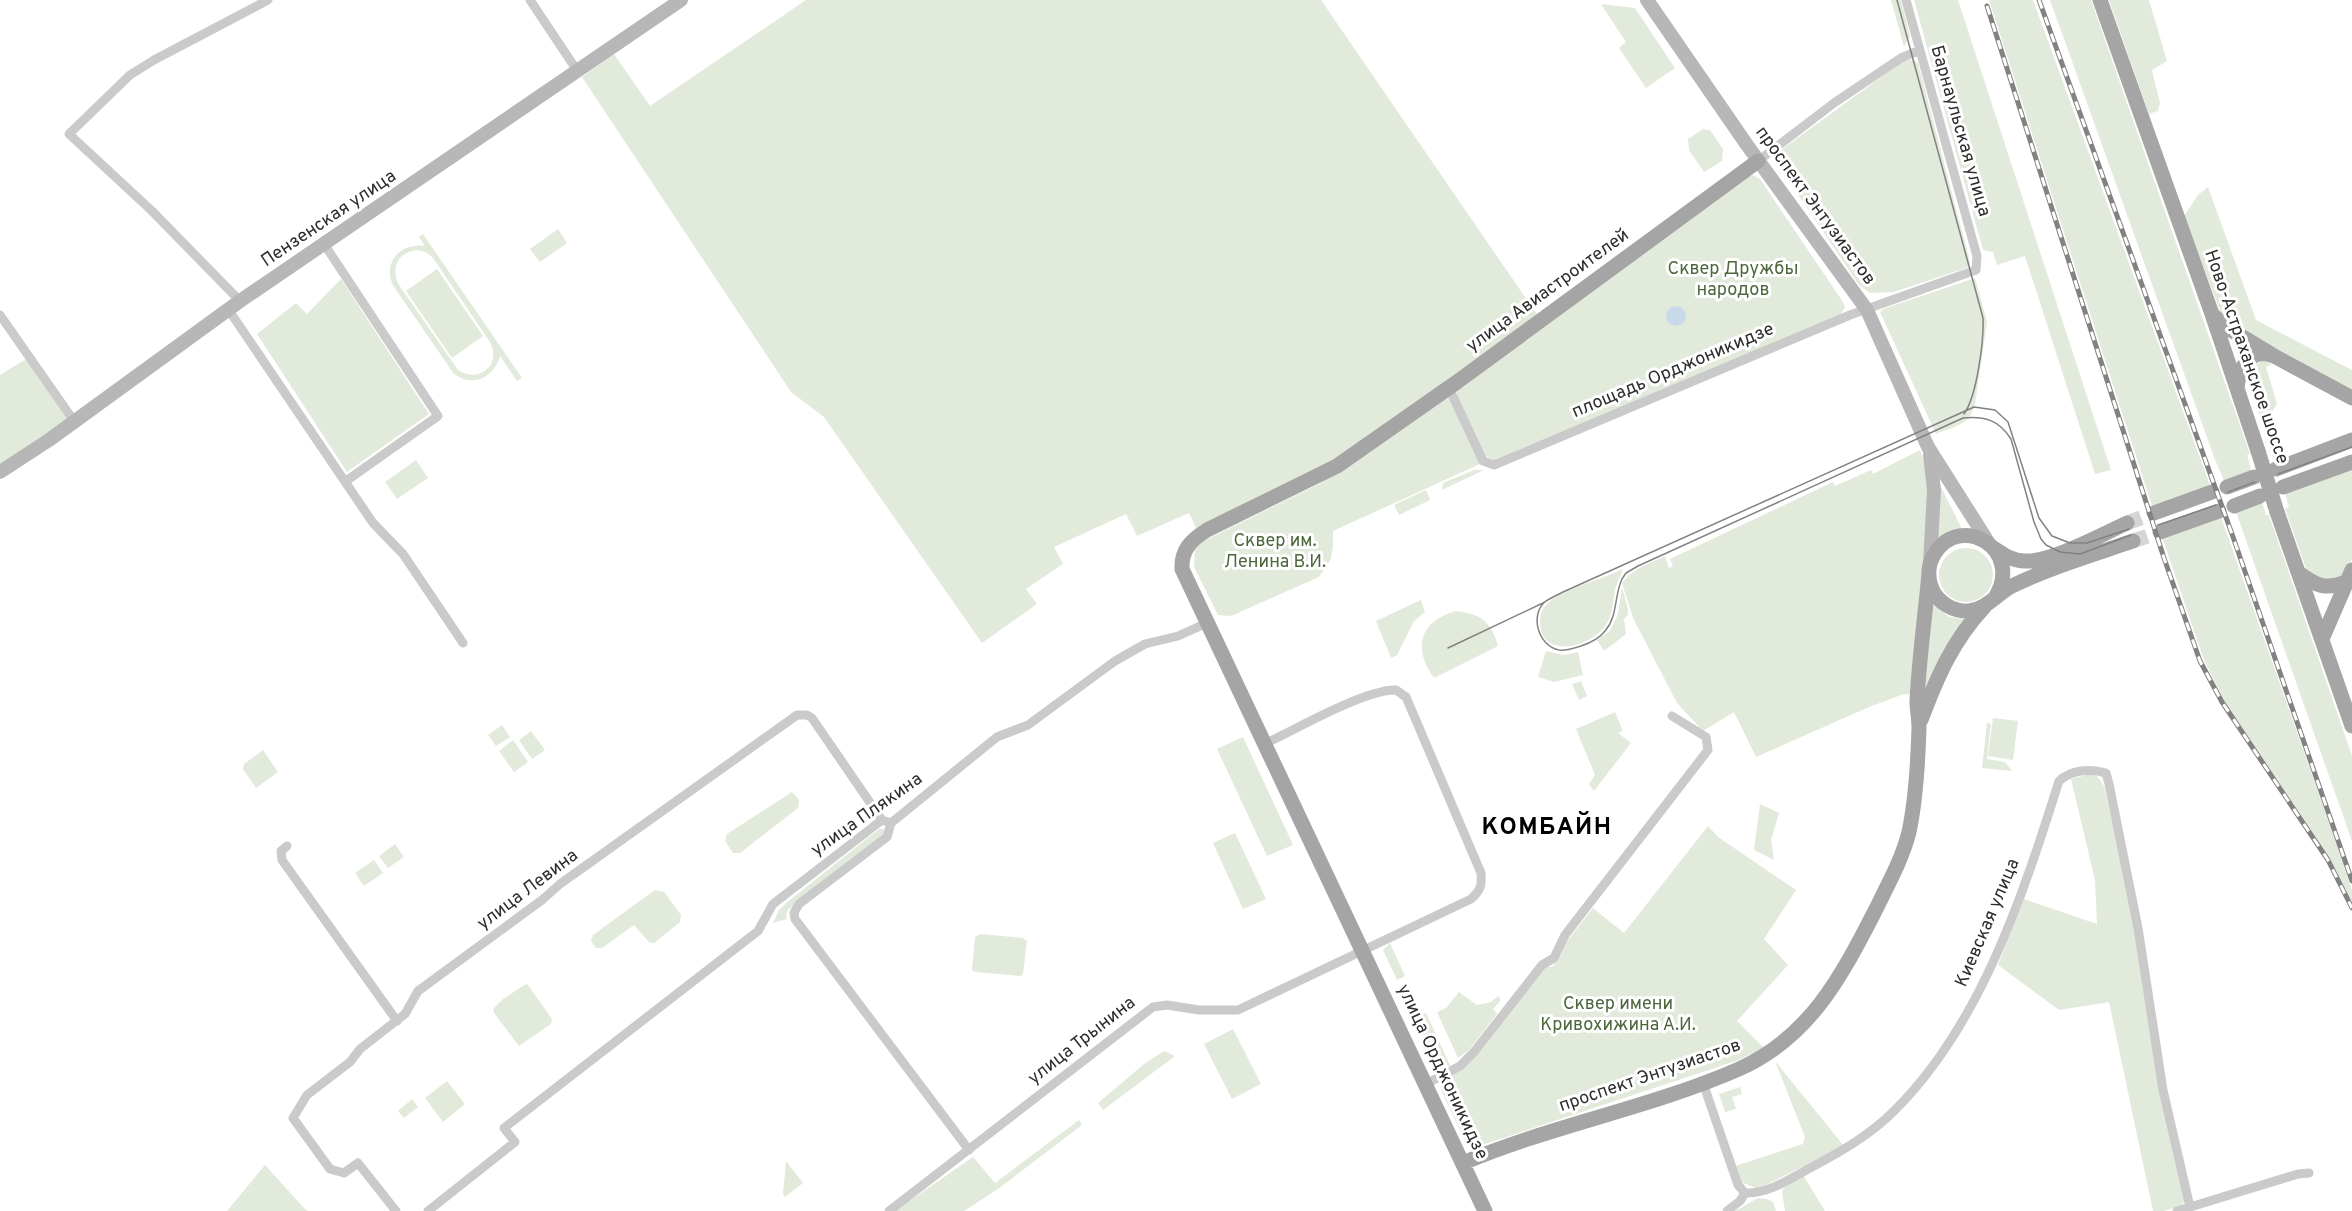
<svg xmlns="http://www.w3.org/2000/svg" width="2352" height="1211" font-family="Overpass,sans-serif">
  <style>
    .green { fill: #e2eadb; fill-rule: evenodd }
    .water { fill: #c8dae9 }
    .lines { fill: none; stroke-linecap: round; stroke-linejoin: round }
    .primary-tunnel { stroke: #d5d5d5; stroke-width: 15; stroke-dasharray: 15 8; stroke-linecap: butt }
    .street { stroke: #cacaca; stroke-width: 9 }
    .secondary { stroke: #b7b7b7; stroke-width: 14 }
    .primary { stroke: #a5a5a5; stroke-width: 15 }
    .tram { stroke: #828282; stroke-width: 1.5 }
    .rail-casing { stroke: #828282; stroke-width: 5 }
    .rail { stroke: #fff; stroke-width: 3; stroke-dasharray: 9; stroke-linecap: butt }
    .primary-bridge { stroke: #a5a5a5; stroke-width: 15 }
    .labels { text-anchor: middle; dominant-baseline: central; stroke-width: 6; stroke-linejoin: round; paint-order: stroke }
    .street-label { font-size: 18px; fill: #2d2d2d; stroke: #fff }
    .park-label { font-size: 18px; fill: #4d673d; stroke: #fff }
    .district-label { font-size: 24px; font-weight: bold; letter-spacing: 1.5px; fill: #000; stroke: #fff }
  </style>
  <rect width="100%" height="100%" fill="#fff"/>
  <path class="green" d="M806,0H1321L1538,316L1333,462L1316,471L1196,528L1189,513L1137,536L1126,514L1054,547L1063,564L1026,589L1037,604L982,643L824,417L791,392L582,77L614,54L650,106Z
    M1891,0H1901L1910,36L1904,47Z
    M1914,0H1958L2111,470L2095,474L2025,256L1997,265L1993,252L1983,250Z
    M1989,0H2033L2211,488L2153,509Z
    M2050,0H2091L2250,454L2247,455L2252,473L2225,483L2214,457Z
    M2109,0H2149L2167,61L2152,70L2160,103L2158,111L2149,114Z
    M1601,4L1635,8L1675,68L1646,88L1619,48L1626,42Z
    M1909,60H1914L1918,63L1970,262L1969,267L1894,292L1870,293L1859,285L1778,165L1777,159L1781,150L1902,62Z
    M1703,129L1710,130L1723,149L1722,161L1704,172L1689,150L1688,139Z
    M1753,175L1760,179L1843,302L1845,307L1839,317L1494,460L1484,456L1456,398L1457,391L1746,177Z
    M2208,187L2256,320L2352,370V391L2280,353L2222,316L2184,216L2198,195Z
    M558,229L567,243L540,262L530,249Z
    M423,234L522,378L517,381L500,356C494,377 474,388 454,374L394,287C381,264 400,242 425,246L419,237ZM417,250L426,252L433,258L490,342C502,364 479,384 458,370L399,285C390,268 398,252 417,250Z
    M437,269L483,336L452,358L406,291Z
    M1975,278L1987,322L1975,404C1969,426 1955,426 1936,434L1880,312L1883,309Z
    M341,279L429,414L347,472L257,334L296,303L307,314Z
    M26,359L67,417L66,423L0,467V375Z
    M2263,361L2272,364L2266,367L2277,404L2272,412L2287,459L2275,463L2250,386V374L2253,365Z
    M1449,397L1482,463L1333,531V546L1331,559L1319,577L1231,616L1218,615L1194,567L1195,550L1202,542L1321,483Z
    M1920,450L1927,470L1929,508L1913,695L1904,694L1869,707L1756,757L1734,712L1703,731L1677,703L1633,618L1622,583L1629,575L1639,568L1665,556L1669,568L1673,566L1670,559L1833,482L1835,486L1871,470L1873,474Z
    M416,460L428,478L397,499L385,482Z
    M2352,465V559L2343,579L2337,583L2308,574L2285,509L2289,507L2284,490Z
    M1474,470H1484L1442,490L1443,483Z
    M1941,487L1963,531L1936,544Z
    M1426,490L1430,500L1399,515L1394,505Z
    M2262,502L2266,515H2269L2352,756V841L2236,512Z
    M2221,517L2340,854L2352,891V904L2330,858L2224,700L2204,660L2162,537Z
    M1939 575a27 27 0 1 1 54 0a27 27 0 1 1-54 0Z
    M1623,569C1621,575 1617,582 1615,590C1613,602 1613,614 1606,625C1593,646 1542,661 1540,623C1540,618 1541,611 1545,606C1559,589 1602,580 1623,569Z
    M1622,587L1628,609V615L1624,619L1626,634L1604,651L1597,640L1610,631L1618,614Z
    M1421,600L1425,612L1414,621L1397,655L1391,658L1376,621Z
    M1931,603L1949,617L1966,619L1922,701Z
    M1456,611C1481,614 1491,621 1498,646L1434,678C1412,648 1420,621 1456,611Z
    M1546,651L1563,655L1578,652L1583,675L1554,682L1538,677Z
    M1581,681L1587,696L1579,700L1572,684Z
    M1615,712L1623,731L1618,733L1631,743L1594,791L1589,784L1595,775L1576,729Z
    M1993,718L2018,721L2013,760L1988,756Z
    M1987,723L1991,724L1987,759L2005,762L2012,771L1982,768Z
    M502,725L510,737L496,746L488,735Z
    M531,731L545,750L532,759L519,740Z
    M1243,737L1293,845L1267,856L1217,749Z
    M513,740L528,762L514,772L499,751Z
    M263,750L278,772L256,788L243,769L244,764Z
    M2091,774L2097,776L2104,786L2131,905L2185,1200L2181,1206L2164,1211H2153L2109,1002L2059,1010L1998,965L2024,899L2097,924L2095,880L2071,779Z
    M792,792L799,800L798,808L740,853H733L725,841L727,834Z
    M1760,804L1779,813L1771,840L1774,860L1754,850Z
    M1708,826L1718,837L1796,890L1764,939L1788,965L1737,1021L1764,1048L1736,1061L1479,1146L1466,1143L1441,1090L1444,1082L1474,1058L1485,1045L1544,967H1552C1558,960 1563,954 1564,945L1593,908L1624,933Z
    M879,829H884L885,832L883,835L788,910L786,915L787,919L773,923L779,910L786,903Z
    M1235,833L1266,899L1243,909L1213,843Z
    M395,844L404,857L388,868L379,856Z
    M374,860L383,873L364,886L355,873Z
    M655,890L664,892L681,915L680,922L654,943L649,942L634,925L602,948H596L591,941L593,935Z
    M981,934L1023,938L1027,941L1023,974L1020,976L975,972L972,970L975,937Z
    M1390,943L1405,976L1397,980L1383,950Z
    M526,984L528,985L552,1019L551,1024L519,1046L494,1013L493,1009L503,999Z
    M1459,992L1477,1005L1491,1002L1498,996L1501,1000L1493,1009L1497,1014L1469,1050L1458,1058L1437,1012L1446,1008Z
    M1426,1013L1450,1065L1440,1070L1415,1018Z
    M1233,1029L1261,1084L1232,1099L1204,1044Z
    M1164,1051L1175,1056L1103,1110L1098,1103L1144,1064Z
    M1775,1061L1844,1146L1758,1189L1741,1182L1735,1166L1803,1144L1805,1137Z
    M447,1081L465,1104L443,1122L425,1098Z
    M1740,1087L1742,1094L1732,1097L1736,1109L1725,1112L1719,1094Z
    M412,1099L418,1107L404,1118L398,1111Z
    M1079,1120L1082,1125L998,1189L964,1211H895L973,1157L995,1183Z
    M786,1161L803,1183L785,1197L783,1194Z
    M265,1165L304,1208L308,1211H227Z
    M1803,1175L1825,1211H1785L1782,1191L1787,1183Z
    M1758,1198L1767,1199L1773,1202L1776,1211H1735Z"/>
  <path class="water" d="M1666 316a10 10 0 1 1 20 0a10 10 0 1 1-20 0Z"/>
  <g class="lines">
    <path class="primary-tunnel" d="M2127,523L2154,513
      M2133,541L2160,532"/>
    <path class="street" d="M530,0L578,72
      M1758,161L1834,103L1901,58L1920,50
      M324,244L438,416L346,481
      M240,301L152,211L69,134L130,75L154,60L268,0
      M228,309L373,523L403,554L463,643
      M0,315L74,421
      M1449,388L1483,461L1494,465L1850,315L1976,270L1977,256L1906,0
      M891,823L887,837L799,904L794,913L795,919L969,1150
      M287,846L281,851L282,860L397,1021
      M1703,1083L1738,1185L1745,1193
      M1426,1084L1460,1066L1474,1052L1542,965L1554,958L1565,935L1708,750L1706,737L1672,716
      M396,1211L358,1163L344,1173L330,1169L293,1118L307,1095L350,1062L360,1049L405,1014L418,991L542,900L560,884L797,715H807L812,718L882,820
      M428,1211L515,1142L504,1128L758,931L773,904L882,820L891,823L997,737L1028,725L1115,661L1145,644L1178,636L1207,623
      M889,1211L1153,1007L1167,1005L1199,1010H1238L1471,899C1481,890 1482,885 1481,873L1406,697L1396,690C1365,689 1295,730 1264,744
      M1727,1211L1740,1201L1745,1193C1769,1194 1791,1178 1812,1167C1842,1151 1870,1135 1894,1111C1981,1025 2023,895 2059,781C2071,770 2090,768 2106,773L2109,784L2138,928L2163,1090L2190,1207
      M2177,1211L2298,1174L2309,1173"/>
    <path class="secondary" d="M1647,0L1747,145L1867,310L1928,447L1990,545
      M0,472L49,440L240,301L681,0
      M1930,564L1934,490L1930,455"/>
    <path class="primary" d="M2100,0L2212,314L2258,451
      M2214,316L2226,327L2274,356L2352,398
      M2237,388C2239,369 2249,348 2271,355
      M2276,469L2352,440
      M2227,487L2254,477
      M2283,487L2352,462
      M2234,506L2260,496
      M2277,512L2352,726
      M2154,513L2212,492
      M2160,532L2219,511
      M1995,549C2004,555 2013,561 2025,561C2050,563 2103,534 2127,523
      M2299,573C2316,586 2326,590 2346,582
      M1996,596C2023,550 1962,512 1935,553C1928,564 1927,577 1932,589C1938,603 1954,612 1969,611C1987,609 1997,594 2012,586C2051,567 2092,555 2133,541
      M2322,639L2352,570
      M1921,720C1937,677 1953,640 1985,606
      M1463,1163C1553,1125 1650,1108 1739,1069C1810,1037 1841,977 1875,911C1887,886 1902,860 1909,832C1916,799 1918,762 1919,728C1919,719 1917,710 1917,701C1919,659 1925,616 1929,574
      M1485,1211L1182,569C1181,550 1191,540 1207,530L1337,466L1457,382L1758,161"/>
    <path class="tram" d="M1897,0L1983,318C1984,340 1977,396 1964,414
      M2278,474L2352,447
      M2228,492L2255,482
      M2158,525L2216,505
      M2129,529L2087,543H2070L2052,536L2039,518L2008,422L1995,410L1974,407L1563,592C1557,595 1551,598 1546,601C1529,614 1538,646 1559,650C1567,651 1574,648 1581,646C1590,643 1599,639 1605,631C1618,616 1614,596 1622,579L1626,573L1638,566L1963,418C1985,416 1999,420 2011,439L2034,522L2041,539L2046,545L2060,552L2080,554L2131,535
      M1448,648L1545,602"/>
    <g class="rail-casing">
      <path id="rail" d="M2039,0L2232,534L2352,881
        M1987,6L2164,558L2200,661L2222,702L2328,860L2352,908"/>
    </g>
    <use href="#rail" class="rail"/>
    <path class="primary-bridge" d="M2258,451L2277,512"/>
  </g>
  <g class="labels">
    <g class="street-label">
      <text transform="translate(1960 131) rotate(74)">Барнаульская улица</text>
      <text transform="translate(1815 206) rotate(54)">проспект Энтузиастов</text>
      <text transform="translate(329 219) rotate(-34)">Пензенская улица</text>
      <text transform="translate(1548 291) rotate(-36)">улица Авиастроителей</text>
      <text transform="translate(2246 357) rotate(71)">Ново-Астраханское шоссе</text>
      <text transform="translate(1673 371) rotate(-23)">площадь Орджоникидзе</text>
      <text transform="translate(867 815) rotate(-35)">улица Плякина</text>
      <text transform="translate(528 890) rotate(-37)">улица Левина</text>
      <text transform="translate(1988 923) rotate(-67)">Киевская улица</text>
      <text transform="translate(1082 1041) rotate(-38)">улица Трынина</text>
      <text transform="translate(1442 1072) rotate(65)">улица Орджоникидзе</text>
      <text transform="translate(1650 1076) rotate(-19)">проспект Энтузиастов</text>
    </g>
    <g class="park-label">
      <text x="1733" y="269">Сквер Дружбы<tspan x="1733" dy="21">народов</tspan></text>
      <text x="1275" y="541">Сквер им.<tspan x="1275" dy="21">Ленина В.И.</tspan></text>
      <text x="1618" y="1004">Сквер имени<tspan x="1618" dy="21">Кривохижина А.И.</tspan></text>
    </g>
    <g class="district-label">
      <text x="1547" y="828">КОМБАЙН</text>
    </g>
  </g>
</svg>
